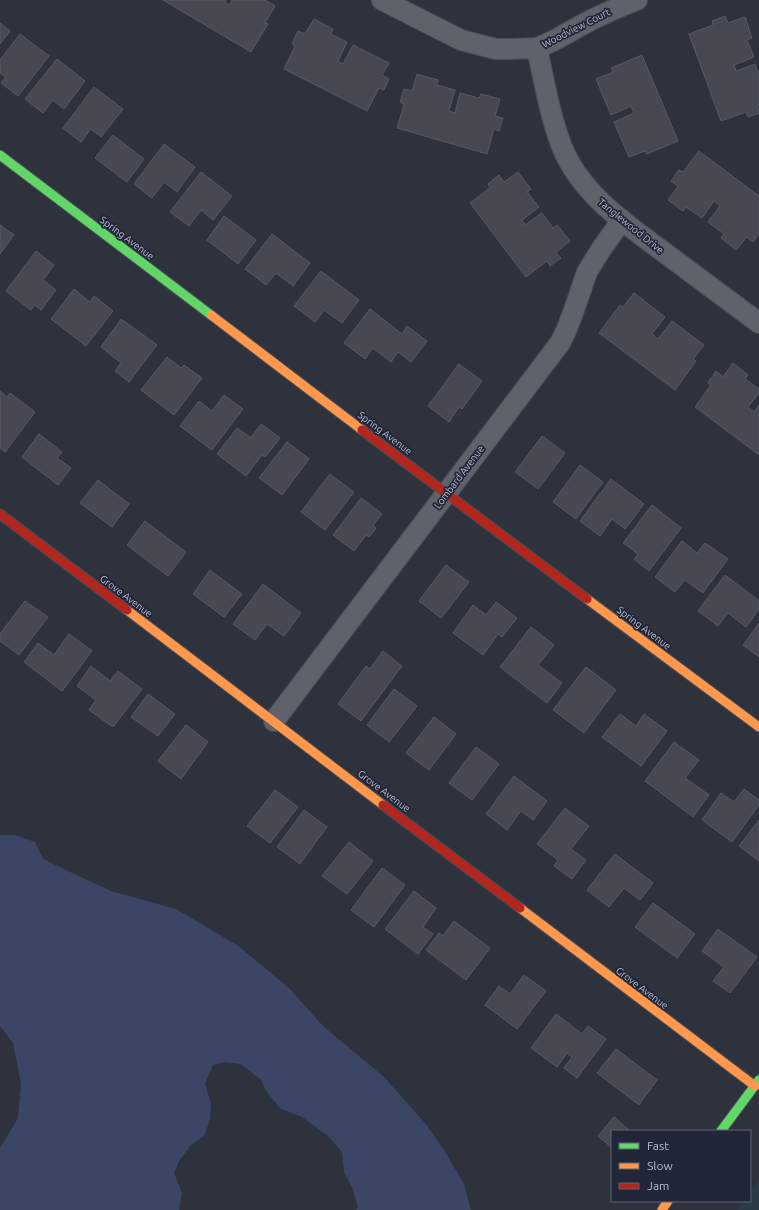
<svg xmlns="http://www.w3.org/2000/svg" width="759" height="1210" font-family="Ubuntu,sans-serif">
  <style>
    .green { fill: #2b3b43 }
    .water { fill: #3b4566 }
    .building { fill: #464952; stroke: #575a65 }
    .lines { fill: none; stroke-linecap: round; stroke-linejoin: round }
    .street-casing { stroke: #4b4d56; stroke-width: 22 }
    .fast-casing { stroke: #4b4d56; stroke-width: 11 }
    .slow-casing { stroke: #4b4d56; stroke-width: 11 }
    .jam-casing { stroke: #4b4d56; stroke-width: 11 }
    .street { stroke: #5e626b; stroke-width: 20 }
    .fast { stroke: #63d668; stroke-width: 9 }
    .slow { stroke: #ff974d; stroke-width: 9 }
    .jam { stroke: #b3261e; stroke-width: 9 }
    .labels { text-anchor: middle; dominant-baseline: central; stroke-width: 3.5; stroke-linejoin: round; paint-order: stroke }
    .street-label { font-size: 10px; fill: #babecd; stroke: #212639 }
  </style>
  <rect width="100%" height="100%" fill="#2e323d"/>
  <path class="green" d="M759,1181V1210H737L744,1201H750V1193Z"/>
  <path class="water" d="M0,835H15L35,842L43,859L68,871L111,891L176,909L237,945L289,988L324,1027L384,1077L425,1123L444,1150L464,1184L471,1210H356L358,1207L352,1187L344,1172L342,1152L328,1136L302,1117L281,1109L266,1091L261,1080L241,1064L225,1062L213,1065L205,1084L211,1104L210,1120L204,1136L191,1145L179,1161L174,1173L182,1193L179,1210H0V1148L18,1118L21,1084L13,1043L0,1026Z"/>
  <path class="building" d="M163,0H226L225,2L229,5L232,0H265L275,6L265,23L268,24L251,52Z
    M725,16L728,23L745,17L752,38L747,40L754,57L734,65L736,71L755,64L759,75V105H757L759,113L748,117L746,112L721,121L689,34L713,25L712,21Z
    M314,19L333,29L331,34L347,42L338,61L343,64L353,45L389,63L382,75L389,79L384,90L379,88L367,111L284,69L295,46L292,44L298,31L305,34Z
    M0,23L10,31L0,44Z
    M20,34L49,56L18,96L1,83L6,77L0,73V60Z
    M642,55L678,141L647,154L645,151L629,157L614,122L634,113L631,106L611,115L596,79L613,72L611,68Z
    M57,59L85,81L64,109L53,100L43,113L25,99Z
    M417,74L438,80L437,85L455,90L449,111L455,113L460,93L479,98L481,94L500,99L495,116L503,118L499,131L494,129L487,154L397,128L404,104L400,102L404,89L412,91Z
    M94,87L123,109L101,137L91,129L81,142L63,128Z
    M113,135L144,159L127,182L95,158Z
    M164,144L195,167L177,192L164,182L152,198L134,184Z
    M699,151L759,196V234L753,242L747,237L736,250L721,238L724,234L708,222L720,206L714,201L702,218L686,207L683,211L668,200L678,186L671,181L679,170L683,172Z
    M201,172L232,196L213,220L201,210L189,226L170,212Z
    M518,172L531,189L527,192L539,207L522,220L525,225L542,213L553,228L557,225L570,241L556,252L561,258L550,266L547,261L526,277L470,203L490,188L488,184L499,175L504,182Z
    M224,216L256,240L238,264L207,240Z
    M0,225L14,235L0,254Z
    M272,234L310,263L293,286L276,273L266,285L245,269Z
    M36,251L54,265L43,280L56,290L41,310L35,305L31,310L6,291Z
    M321,271L359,300L342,323L324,310L315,322L294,306Z
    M74,289L90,302L94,296L113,311L86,346L51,319Z
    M634,293L665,317L652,334L658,339L672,321L704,345L693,359L696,361L675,390L599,333L620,305L623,307Z
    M370,309L402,334L407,326L427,341L411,362L398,352L391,362L373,348L365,359L344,343Z
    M121,319L157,345L129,382L115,371L121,363L101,347Z
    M167,357L181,368L184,365L202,378L174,415L141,390Z
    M733,363L748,375L745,379L759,389V393L748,407L754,412L759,405V455L695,407L711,385L708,383L716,371L723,377Z
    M459,364L482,381L462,409L459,407L449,422L428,406Z
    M0,391L7,397L10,393L35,412L5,452L0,448Z
    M224,395L243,409L212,450L180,426L199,401L212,411Z
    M261,424L280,438L265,457L262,455L246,476L217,454L237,428L251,438Z
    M39,434L62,452L57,458L71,468L58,485L22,457Z
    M542,436L565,453L538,489L515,472Z
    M287,442L309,459L282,495L259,478Z
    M580,465L603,482L576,519L553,502Z
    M330,474L354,492L325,530L301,512Z
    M611,479L644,504L625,529L612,519L600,536L580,521Z
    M98,480L129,504L112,527L80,503Z
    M361,498L382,514L373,525L376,528L369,537L366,535L354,551L333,535Z
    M652,505L681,528L649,571L634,559L638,554L623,543Z
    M145,521L186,552L168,576L127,545Z
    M682,541L697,553L705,543L728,559L703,593L685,580L675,592L655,577Z
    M446,565L469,582L441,618L419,601Z
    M210,570L242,594L224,617L193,594Z
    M725,575L759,601V609L746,627L728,613L718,626L698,611Z
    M263,584L301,613L284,636L267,624L255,640L233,624Z
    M25,601L48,617L19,655L0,641V634Z
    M496,602L517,618L502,637L498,634L483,655L453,633L473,605L486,615Z
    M759,623V657L743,645Z
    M531,627L554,645L538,665L562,683L547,703L500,667Z
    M69,634L92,651L62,691L24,662L38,643L54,655Z
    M383,651L402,666L361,721L338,704L366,666L370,669Z
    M91,666L110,681L118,671L142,689L113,727L89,710L96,700L77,686Z
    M586,667L616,690L584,733L553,710Z
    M394,689L417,706L389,742L367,725Z
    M148,694L175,714L158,736L131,717Z
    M620,714L636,726L644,714L667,731L641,766L602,737Z
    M434,717L456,734L429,770L406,753Z
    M186,725L208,742L181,779L158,761Z
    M674,742L699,760L685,778L709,795L693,817L645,781Z
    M476,747L499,764L472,800L449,783Z
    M514,776L547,801L533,820L521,811L507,830L486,814Z
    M744,789L759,800V805L732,842L702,820L721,793L734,802Z
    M275,790L298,807L270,843L247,826Z
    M565,808L589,826L571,849L586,860L572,879L554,866L558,860L537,844Z
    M304,810L327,827L300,864L277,847Z
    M759,820V861L739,846Z
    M349,842L373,861L347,894L322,876Z
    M615,854L653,883L640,900L624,888L609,907L587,890Z
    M382,868L405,885L374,927L351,910Z
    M414,891L436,908L423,927L433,934L418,954L385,929Z
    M653,903L695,934L677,958L635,927Z
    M454,921L490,948L466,980L426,950L439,933L443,936Z
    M718,929L757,957L730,993L713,981L724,967L702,951Z
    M524,975L546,991L517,1029L485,1005L499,986L510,994Z
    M556,1014L582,1034L588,1026L606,1039L577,1078L564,1068L572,1057L567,1053L557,1067L531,1048Z
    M616,1049L657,1080L639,1105L597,1073Z
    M614,1117L630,1131H612V1148L598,1136Z"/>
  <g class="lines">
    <g class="street-casing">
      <path id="street" d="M382,0L461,40L480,45L496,49H508L537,48L553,41L591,20L617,8L637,0
        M537,48C544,81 550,116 562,147C582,196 629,226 669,256C699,278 729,301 759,323
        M274,721L560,343L566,331L573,313L587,272L602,248L622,220"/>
    </g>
    <g class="fast-casing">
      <path id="fast" d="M0,155L211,315
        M721,1131L759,1080"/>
    </g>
    <g class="slow-casing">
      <path id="slow" d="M211,315L362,430
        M587,599L759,727
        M127,610L383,805
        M520,908L755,1086
        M662,1210L668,1201"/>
    </g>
    <g class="jam-casing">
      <path id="jam" d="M362,430L587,599
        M0,514L127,610
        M383,805L520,908"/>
    </g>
    <use href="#street" class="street"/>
    <use href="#fast" class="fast"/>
    <use href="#slow" class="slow"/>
    <use href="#jam" class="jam"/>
  </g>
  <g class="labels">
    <g class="street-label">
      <text transform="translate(576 28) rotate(-27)">Woodview Court</text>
      <text transform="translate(631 226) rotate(39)">Tanglewood Drive</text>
      <text transform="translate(127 238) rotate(37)">Spring Avenue</text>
      <text transform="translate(385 433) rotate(37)">Spring Avenue</text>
      <text transform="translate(459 477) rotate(-53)">Lombard Avenue</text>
      <text transform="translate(126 596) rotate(37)">Grove Avenue</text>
      <text transform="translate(644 628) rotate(37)">Spring Avenue</text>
      <text transform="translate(384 791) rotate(37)">Grove Avenue</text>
      <text transform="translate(642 988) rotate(37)">Grove Avenue</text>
    </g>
  </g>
  <rect x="611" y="1130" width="140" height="72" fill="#212639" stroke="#5e6374"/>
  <rect x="619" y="1143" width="20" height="6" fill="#63d668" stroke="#5e6374"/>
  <text x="647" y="1150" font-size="12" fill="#babecd">Fast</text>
  <rect x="619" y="1163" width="20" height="6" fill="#ff974d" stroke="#5e6374"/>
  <text x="647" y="1170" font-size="12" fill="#babecd">Slow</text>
  <rect x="619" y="1183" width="20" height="6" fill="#b3261e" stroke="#5e6374"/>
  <text x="647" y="1190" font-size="12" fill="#babecd">Jam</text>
</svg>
